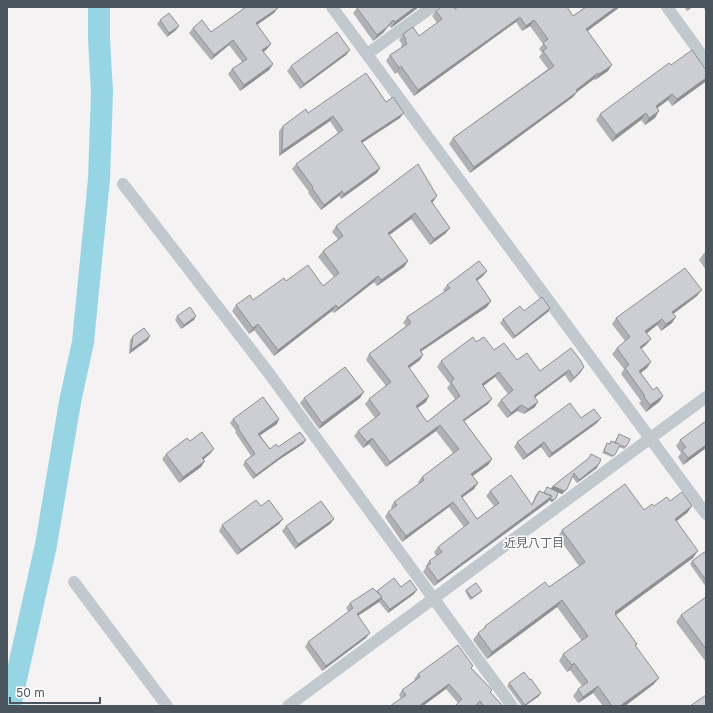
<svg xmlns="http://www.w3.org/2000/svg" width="713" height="713" font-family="Inter,'Noto Sans JP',sans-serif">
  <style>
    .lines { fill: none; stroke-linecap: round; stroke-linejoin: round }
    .river { stroke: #97d5e5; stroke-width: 22 }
    .minor { stroke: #c1c9cf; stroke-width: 12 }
    .wall { fill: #afb1b5 }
    .shaded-wall { fill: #8f9094 }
    .building { fill: #ccced3; stroke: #8f9094 }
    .labels { text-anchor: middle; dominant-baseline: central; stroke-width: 3; stroke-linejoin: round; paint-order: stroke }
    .neighbourhood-label { font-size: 12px; fill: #5f6266; stroke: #fff }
  </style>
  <rect width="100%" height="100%" fill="#f4f2f2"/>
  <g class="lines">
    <path class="river" d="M10,706L46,545L70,402L83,342L99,179L102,92L99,39V7"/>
    <path class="minor" d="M332,7L706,514
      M667,7L706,61
      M367,54L432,7
      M123,184L268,372L512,706
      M74,582L167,706
      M288,706L706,397"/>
  </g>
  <path class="wall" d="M419,7L391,28L389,26L383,33L373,41L353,13L357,8Z
    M439,7H454L455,9L573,16L584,8V7H620L587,31L608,71L595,80L594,79L577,92L573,97L470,173L449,144L453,138L548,69L539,57L542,53L539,49L543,44L530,26L522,31L516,22L414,96L397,72L395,74L386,61L390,55L402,47L401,46L402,44L399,40L403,34L419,36L437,23L432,16L436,11L439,8Z
    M684,7H692L687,11Z
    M703,7H706V12Z
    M274,13L257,25L267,49L263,52L273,64L269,70L240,91L228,74L232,69L242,62L229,45L211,60L189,33L193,28L211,32Z
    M160,20L176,30L167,37L157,24Z
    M350,50L346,55L300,89L287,71L291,66Z
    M671,65L705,82L672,106L668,100L657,108L655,118L645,125L641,120L612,142L596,120L600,114Z
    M386,102L400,118L362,143L380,168L377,173L341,199L339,196L321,210L308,193L309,192L292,169L296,164L338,133L330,121L279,156V131L283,126L308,113Z
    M433,202V203L446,233L430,245L411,219L389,235L408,261L404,267L377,286L374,282L334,313L332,311L274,356L254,330L249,334L232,311L236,305L253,300L286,281L323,286L334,277L318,257L323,251L338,239L332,232L336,226Z
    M706,252V270L699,260L704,253Z
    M483,276L477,281L487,307L421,351L420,360L409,368L426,402L417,408L427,422L455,399L447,388L450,384L437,367L441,361L476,342L540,371L584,367L580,373L570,383L565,375L535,397V407L524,414L517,411L507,418L497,405L501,400L508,394L495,377L483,386L488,404L464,421L492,459L488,465L472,476L474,489L462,498L477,519L494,506L486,496L490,491L532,504L535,496L539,491L544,493L547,487L551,489L588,459L591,454L597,468L577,483L572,477L564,492L562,494L558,493L554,500L552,502L549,500L548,502L434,586L423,572L426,567V566L429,561L436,556L434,552L438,547L464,527L449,507L402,542L385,517L388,512L392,509L391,507L394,502L419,484L418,482L422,477L453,453L436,431L386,467L369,444L363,448L354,436L358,431L375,418L365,404L369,399L386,386L366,360L369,354L406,326L403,323L407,317L445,292L443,290L447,285Z
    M697,296L674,313L672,323L661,331L657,325L647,333L646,345L641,349L647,368L641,373L653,390L663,396L659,402L646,412L639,403L641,401L621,374L624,369L612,354L617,348L625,341L612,324L616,318Z
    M550,308L548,312L513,339L500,323L503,319L524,311Z
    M177,316L194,320L181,329L175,320Z
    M133,336L148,340L129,354L130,340Z
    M304,398H360L319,429L300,403Z
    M581,418L597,423L549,458L541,447L523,460L514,447L517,442Z
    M233,419L277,424L260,435L270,449L303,444L280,459L253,479L243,465L245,461L251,456L235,432L236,431L230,423Z
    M619,434L627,446L624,449L619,447L615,455L612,457L602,453L607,443L610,444L611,441L615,442Z
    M680,440L706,448L683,465L678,457L681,453L676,446Z
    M190,441L210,454L203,460L201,467L179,483L162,459L166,454Z
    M670,501L692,506L687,513L676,521L693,558L616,615L637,644L636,646L654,684L625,706H603L593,693L578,703L573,696L578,689L582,686L570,670L567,672L559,661L563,654L582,641L557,607L487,659L473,640L478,633L483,630L485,626L549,587L579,566L558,537L562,530L644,510Z
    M283,519L279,524L237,555L219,531L222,525Z
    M334,519L330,524L295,549L282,531L286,526Z
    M706,551V587L690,564L692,561Z
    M401,587L414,594L388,613L379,602L358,616L366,638L322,671L305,647L308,642L349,612L346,608L350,603L377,591Z
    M466,590L480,593L470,600L465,591Z
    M706,597V662L676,622L681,615Z
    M471,668L492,690L490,693L503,706H454L458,703L446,689L401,698L399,695L402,690L415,680L414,679L418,674Z
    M530,680L539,696L525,706H522L507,686L509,683Z"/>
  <path class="shaded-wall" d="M415,7H419L391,28L395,22Z
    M616,7H620L582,35L586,29Z
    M690,7H692L687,11Z
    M278,8L274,13L252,28L256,23Z
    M520,17L516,22L414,96L418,90Z
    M393,20L383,33L373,41L377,35Z
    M534,20L530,26L522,31L526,26Z
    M179,26L176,30L167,37L169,33Z
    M233,40L229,45L211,60L214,55Z
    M271,44L267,49L259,56L262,50Z
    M350,50L346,55L300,89L304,84Z
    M273,64L269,70L240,91L244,85Z
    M612,65L608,71L595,80L599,74Z
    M401,66L397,72L395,74L399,68Z
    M598,73L594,79L577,92L573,97L470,173L474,167Z
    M706,78V80L705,82L672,106L677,99Z
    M672,94L668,100L651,113L656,106Z
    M659,111L655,118L645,125L649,118Z
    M404,113L400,118L357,146L361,141Z
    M646,113L641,120L612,142L616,135Z
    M333,116L330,121L279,156L282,151Z
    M380,168L377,173L341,199L344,194Z
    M342,191L339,196L321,210L324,205Z
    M437,196L433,202L427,207L431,201Z
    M415,213L411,219L384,239L388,233Z
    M450,228L446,233L430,245L434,239Z
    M408,261L404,267L377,286L381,280Z
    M487,271L483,276L472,284L476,279Z
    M378,276L374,282L334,313L338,308Z
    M702,290L697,296L668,318L672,312Z
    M491,301L487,307L416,355L420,350Z
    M336,305L332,311L274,356L278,350Z
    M550,308L548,312L513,339L515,336Z
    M196,316L194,320L181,329L184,325Z
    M676,317L672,323L661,331L666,324Z
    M662,319L657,325L641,338L645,331Z
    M258,324L254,330L249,334L253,328Z
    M150,336L148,340L129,354L131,350Z
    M651,339L646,345L635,353L640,347Z
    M423,355L420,360L404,372L408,366Z
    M651,362L647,368L635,377L639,371Z
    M584,367L580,373L570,383L574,378Z
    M569,370L565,375L530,401L534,396Z
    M499,372L495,377L478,390L482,384Z
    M364,392L360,398L319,429L322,423Z
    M429,396L426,402L412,412L416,406Z
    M663,396L659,402L646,412L650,405Z
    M492,399L488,404L459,425L463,420Z
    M538,402L535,407L524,414L528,409Z
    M521,405L517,411L507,418L511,413Z
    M601,418L597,423L549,458L552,453Z
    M279,419L277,424L256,438L258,434Z
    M440,425L436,431L386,467L390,462Z
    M372,438L369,444L363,448L367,442Z
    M306,440L303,444L280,459L253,479L256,475L283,455Z
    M544,442L541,447L523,460L527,455Z
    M706,445V448L683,465L688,458Z
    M214,449L210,454L198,463L202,458Z
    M492,459L488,465L467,480L471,474Z
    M205,461L201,467L179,483L183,477Z
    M599,464L597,468L577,483L579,480Z
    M478,483L474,489L457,501L461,496Z
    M553,486L567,489L562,494L550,489Z
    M552,496L556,498L552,502L549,500L548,502L434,586L438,581Z
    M453,502L449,507L402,542L406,536Z
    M692,506L687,513L670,526L675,519Z
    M283,519L279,524L237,555L241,550Z
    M334,519L330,524L295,549L298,544Z
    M698,551L693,558L614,616L615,612Z
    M417,590L414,594L388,613L390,609Z
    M482,591L480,593L470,600L472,598Z
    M382,597L379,602L353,619L357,614Z
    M562,600L557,607L487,659L492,652Z
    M370,633L366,638L322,671L326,666Z
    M574,663L570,670L567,672L572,665Z
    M659,678L654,684L625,706H620Z
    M449,684L446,689L423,706H419Z
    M598,686L593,693L578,703L583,697Z
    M541,693L539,696L525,706H524Z"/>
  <path class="building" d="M246,7H277L278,8L256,23L271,44L262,50L273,64L244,85L232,69L247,59L233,40L214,55L193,28L202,20L211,32Z
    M358,7H415L395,22L393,20L387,27L377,35L357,8Z
    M441,7H454L455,9L458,7H567L573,16L586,7H616L586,29L612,65L599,74L598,73L576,90L577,92L474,167L453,138L554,66L543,51L547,48L543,43L548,39L534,20L526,26L520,17L418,90L401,66L399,68L390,55L407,44L405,40L406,39L403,34L413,27L419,36L442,19L436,11Z
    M169,13L179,26L169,33L160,20Z
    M337,32L350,50L304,84L291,66Z
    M692,50L706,70V78L677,99L672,94L656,106L659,111L649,118L646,113L616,135L600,114L669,63L671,65Z
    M366,73L386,102L393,97L404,113L361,141L380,168L344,194L342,191L324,205L312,188L313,187L296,164L343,130L333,116L282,151L283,126L306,109L308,113Z
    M418,164L437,196L431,201L450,228L434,239L415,213L388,233L408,261L381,280L378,276L338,308L336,305L278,350L258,324L253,328L236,305L250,295L253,300L284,278L286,281L308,265L323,286L339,273L323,251L343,236L336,226Z
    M479,261L487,271L476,279L491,301L420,350L423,355L408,366L429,396L416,406L427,422L460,396L451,382L454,379L441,361L473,337L476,342L484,337L494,350L504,343L517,360L527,353L540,371L571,348L581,361L584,367L574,378L569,370L534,396L538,402L528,409L521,405L511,413L501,400L513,390L499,372L482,384L492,399L463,420L492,459L471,474L478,483L461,496L477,519L499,503L490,491L511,475L532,505L539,491L552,496L438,581L427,566L431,563L429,561L442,552L438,547L469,523L453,502L406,536L388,512L397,505L394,502L424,480L422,477L459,449L440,425L390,462L372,438L367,442L358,431L380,414L369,399L391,382L369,354L411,323L407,317L450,288L447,285Z
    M685,268L702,290L672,312L676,317L666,324L662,319L645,331L651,339L640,347L651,362L639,371L653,390L657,387L663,396L650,405L644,397L645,396L625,368L629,365L617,348L630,337L616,318Z
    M542,297L550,308L515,336L503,319L520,306L524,311Z
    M190,307L196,316L184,325L177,316Z
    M144,328L150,336L131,350L133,336Z
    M345,367L364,392L322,423L304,398Z
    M263,397L279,419L258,434L270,449L276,444L278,447L300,432L306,440L283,455L256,475L245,461L255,454L238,428L239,427L233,419Z
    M570,403L581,418L594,409L601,418L552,453L544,442L527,455L517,442Z
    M706,421V445L688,458L682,450L686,447L680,440Z
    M202,432L214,449L202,458L205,461L183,477L166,454L187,438L190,441Z
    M619,434L630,439L628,444L625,447L620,445L616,453L613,456L604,451L607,443L610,444L611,441L619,444L615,443Z
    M591,454L601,459L599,464L579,480L574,473L567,489L564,491L553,486L589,458Z
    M625,484L644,510L652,504L654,506L667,497L670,501L682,492L692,506L675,519L698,551L615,612L616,613L615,614L637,644L635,645L659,678L620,706H612L598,686L583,697L578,689L588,682L574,663L572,665L563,654L588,636L562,600L492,652L478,633L486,627L485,626L545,582L549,587L585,562L562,530Z
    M547,487L558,492L556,498L553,500L550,499L552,496L544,493Z
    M256,500L261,506L269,500L283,519L241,550L222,525Z
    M321,501L334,519L298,544L286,526Z
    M706,551V580L692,561Z
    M394,578L401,587L410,580L417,590L390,609L381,598L382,597L377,591Z
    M476,583L482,591L472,598L466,590Z
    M373,588L382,597L357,614L370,633L326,666L308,642L353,608L350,603Z
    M706,597V649L681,615Z
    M458,645L473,666L471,668L492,690L490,692L503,706H484L480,701L475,706H455L462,699L449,684L419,706H390L406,695L402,690L420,677L418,674Z
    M524,672L530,680L531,679L541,693L525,705L509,683Z
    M706,695V706H690Z"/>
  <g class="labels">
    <g class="neighbourhood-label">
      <text x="534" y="542">近見八丁目</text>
    </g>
  </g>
  <rect width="713" height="713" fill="none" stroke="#4b555d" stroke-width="16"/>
  <path d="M10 697v6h90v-6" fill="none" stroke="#4b555d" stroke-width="2"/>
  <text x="16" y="697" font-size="12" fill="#4b555d" stroke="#ffffff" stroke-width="3" paint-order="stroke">50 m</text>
</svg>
